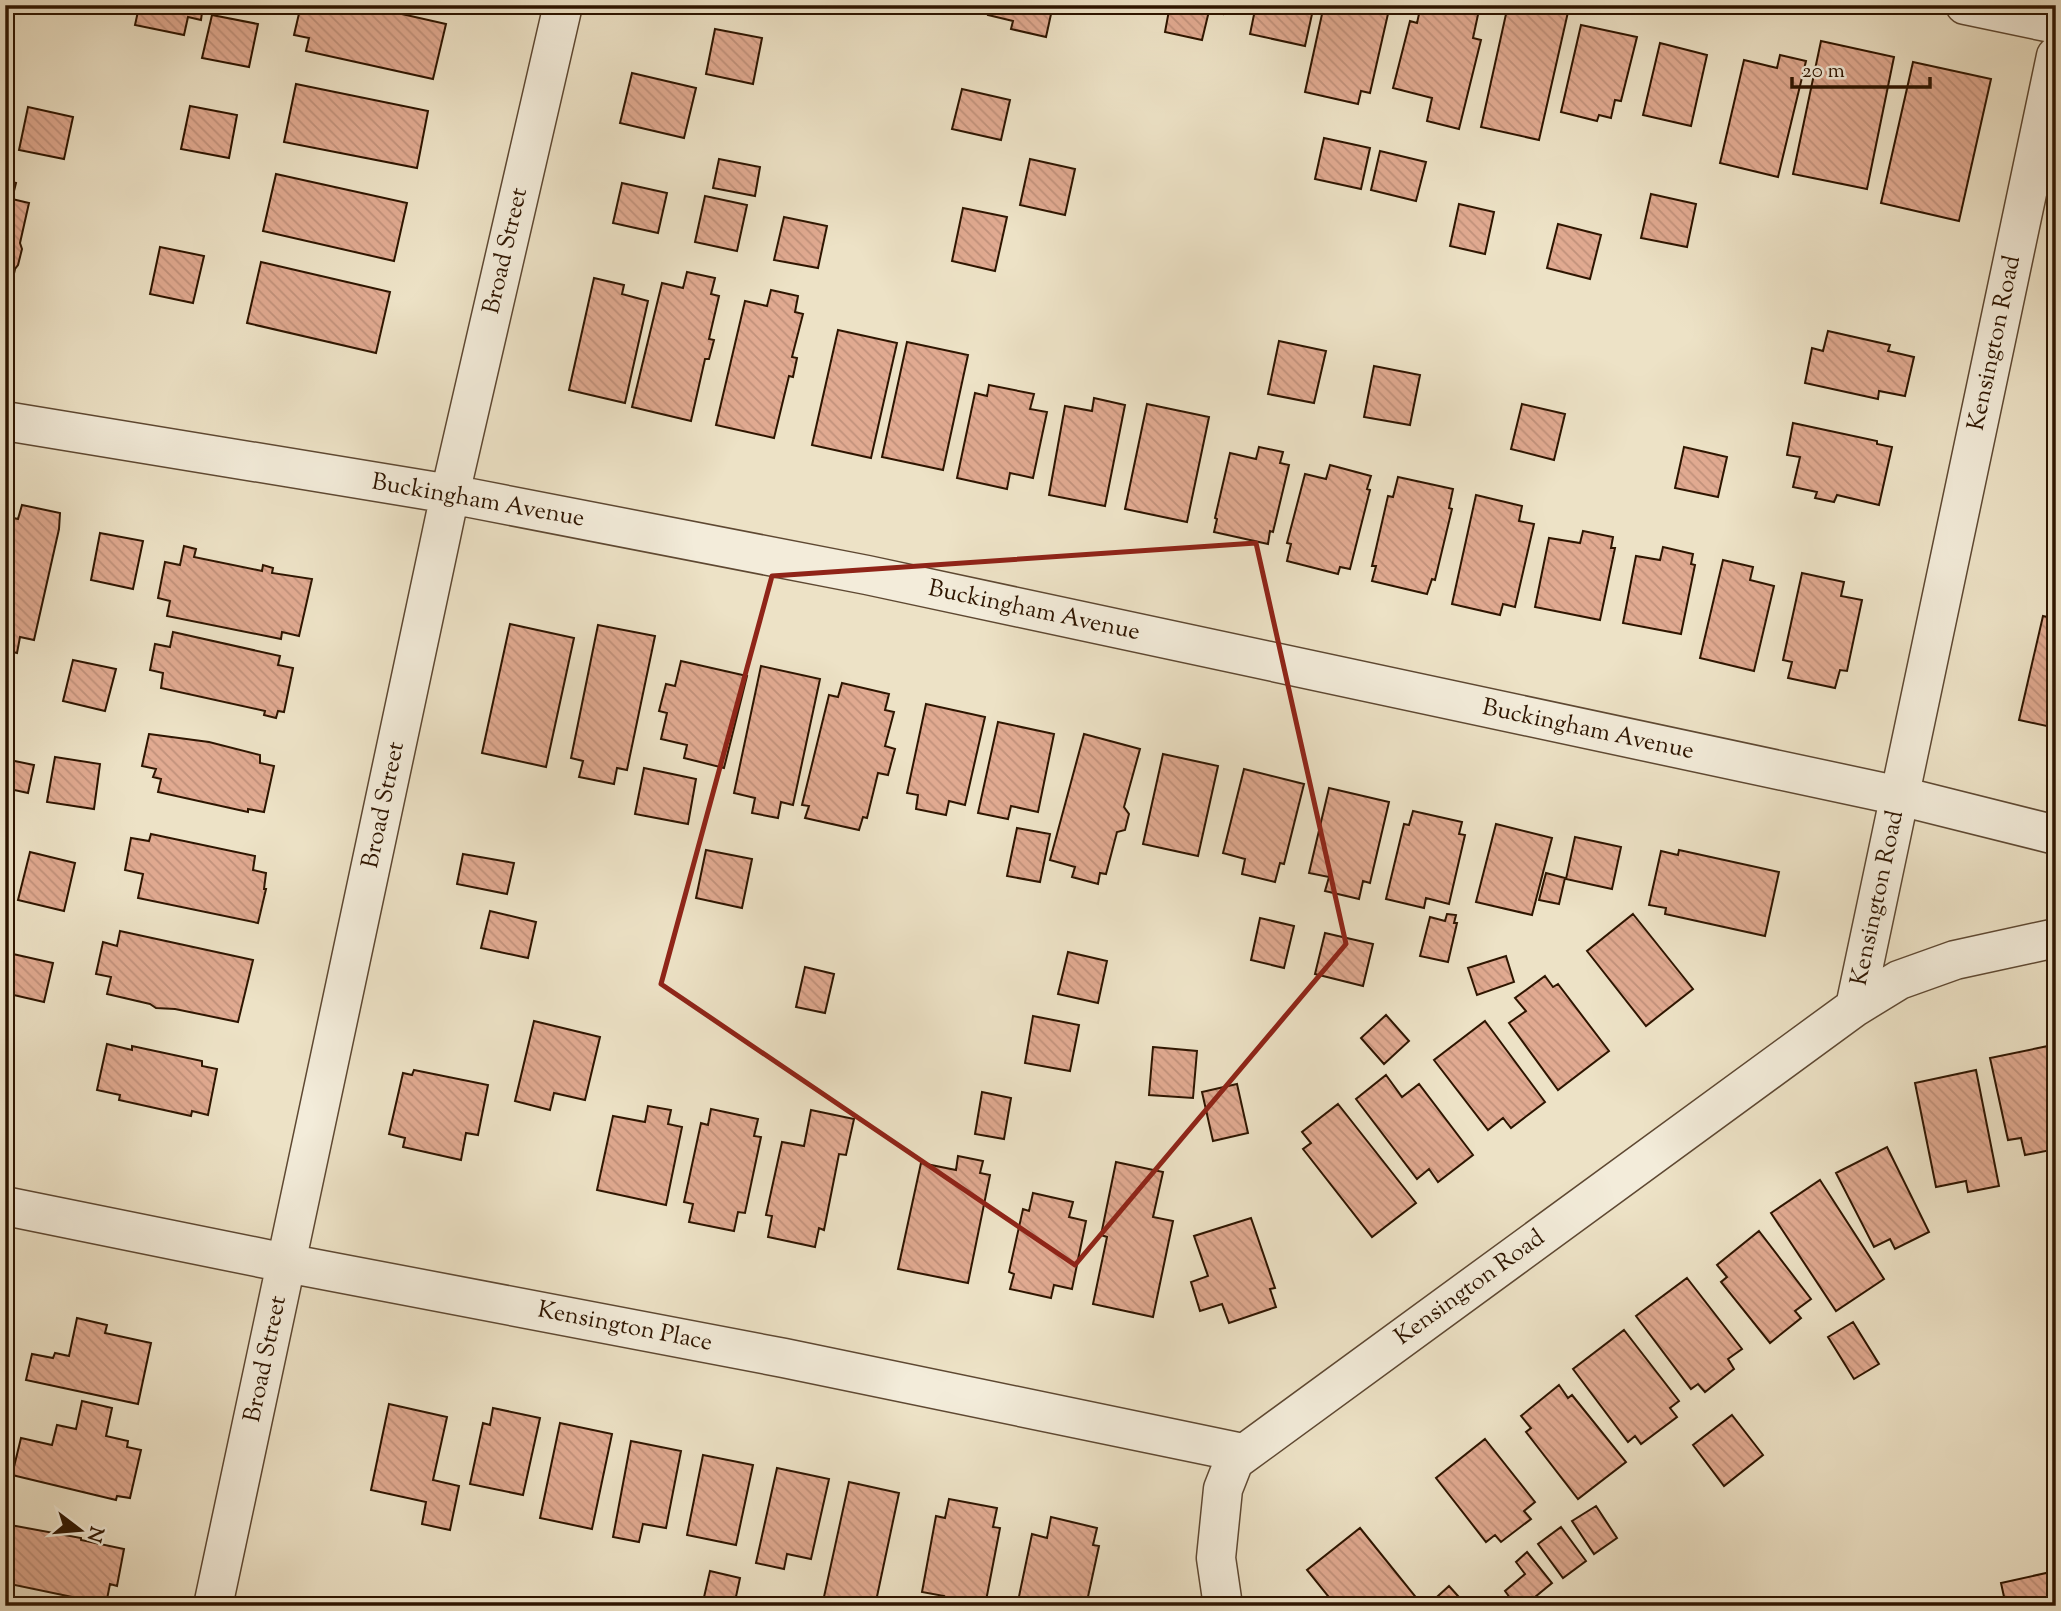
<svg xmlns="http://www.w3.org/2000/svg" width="2061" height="1611" font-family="'Sorts Mill Goudy',serif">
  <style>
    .building { fill: url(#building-back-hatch); stroke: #2e1500; stroke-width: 2 }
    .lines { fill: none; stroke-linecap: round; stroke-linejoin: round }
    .minor-casing { stroke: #5e4832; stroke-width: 41 }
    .minor { stroke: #f3ecda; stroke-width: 38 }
    .marked { fill: none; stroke: #8f2418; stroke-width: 5; stroke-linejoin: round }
    .labels { text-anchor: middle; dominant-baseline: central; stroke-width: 7; stroke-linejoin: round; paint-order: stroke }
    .street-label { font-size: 24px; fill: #2e1500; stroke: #f3ecda }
  </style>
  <defs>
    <pattern id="building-back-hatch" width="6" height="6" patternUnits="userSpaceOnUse" patternTransform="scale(1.75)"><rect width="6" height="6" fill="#e1aa91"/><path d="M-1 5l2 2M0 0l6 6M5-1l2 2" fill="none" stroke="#c1917b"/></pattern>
  </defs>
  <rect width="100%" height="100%" fill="#ede2c6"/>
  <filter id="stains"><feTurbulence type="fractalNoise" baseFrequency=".00286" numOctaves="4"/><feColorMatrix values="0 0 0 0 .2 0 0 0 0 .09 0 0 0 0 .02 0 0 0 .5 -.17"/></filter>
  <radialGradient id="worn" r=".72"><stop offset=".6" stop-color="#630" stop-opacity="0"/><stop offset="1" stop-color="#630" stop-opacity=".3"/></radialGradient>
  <path class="building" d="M203,5L201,20L188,17L184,35L135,25L139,7L133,5Z
    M301,5H362L446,24L433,79L306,51L309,38L294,35Z
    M991,5H1053L1046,37L1011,29L1013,21L988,15Z
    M1170,5H1225L1223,14L1209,11L1202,40L1165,32Z
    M1256,5H1314L1305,46L1250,34Z
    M1324,5H1390L1370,93L1361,91L1358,104L1305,92Z
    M1421,5H1458L1479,10L1473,38L1481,40L1459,129L1427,121L1432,98L1393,88L1410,21L1417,23Z
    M1508,5H1537L1568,12L1539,140L1481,127Z
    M212,15L258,24L249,67L202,58Z
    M1581,25L1637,37L1621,101L1615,100L1611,118L1599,115L1597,121L1561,112Z
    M715,29L762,38L753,84L706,74Z
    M1821,41L1894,57L1867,189L1793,174Z
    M1660,43L1707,55L1691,126L1643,115Z
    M1780,55L1806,61L1778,177L1720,163L1744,60L1777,68Z
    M1913,62L1991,79L1959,221L1881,203Z
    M632,73L696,88L684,138L620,123Z
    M296,84L428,111L417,168L284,142Z
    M962,89L1010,100L1001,140L952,129Z
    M190,106L237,115L229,158L181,149Z
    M28,107L73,117L64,159L19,150Z
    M1324,138L1370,148L1361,189L1315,179Z
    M1380,151L1426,162L1416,201L1371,190Z
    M719,159L760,167L755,196L713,188Z
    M1030,159L1075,169L1065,215L1020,205Z
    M276,174L407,203L394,261L263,231Z
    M5,180L16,183L12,199L29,203L20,243L22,249L18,265L15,269L6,310Z
    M622,183L667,193L658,233L613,223Z
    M1651,194L1696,204L1687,247L1641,238Z
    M705,196L747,205L737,251L695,242Z
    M1459,204L1494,212L1485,254L1450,246Z
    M963,208L1007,217L995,271L952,261Z
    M784,217L827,226L818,268L774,260Z
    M1558,224L1601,235L1590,279L1547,268Z
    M160,247L204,256L193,303L150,294Z
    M261,262L390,292L376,353L247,323Z
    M687,272L715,278L711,294L719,296L709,339L714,340L709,359H705L691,421L632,407L662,283L683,288Z
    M594,278L624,285L622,294L648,301L625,403L569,390Z
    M771,290L798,296L795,312L803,314L792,357L797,358L793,377L789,376L774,438L716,425L745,301L767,306Z
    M838,330L897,343L871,458L812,445Z
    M1828,331L1890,345L1888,351L1914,357L1905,396L1879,391L1878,399L1805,383L1812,348L1823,351Z
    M1279,341L1326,351L1314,403L1268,394Z
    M907,342L968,355L943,470L882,457Z
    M1374,366L1420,375L1410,425L1364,417Z
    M989,385L1034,394L1030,409L1047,412L1033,478L1010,473L1007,489L957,478L975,393L987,396Z
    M1094,398L1125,405L1105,506L1049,495L1065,406L1092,411Z
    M1147,404L1209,417L1187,522L1125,509Z
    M1522,404L1565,414L1554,460L1511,449Z
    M1793,423L1877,441V444L1892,447L1879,505L1837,495L1834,502L1815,498L1817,492L1793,487L1800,457L1787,455Z
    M1259,447L1283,452L1280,463L1289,465L1273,532L1270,531L1268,544L1214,532L1217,519L1215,518L1230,453L1256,459Z
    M1684,447L1727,457L1718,497L1675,488Z
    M1330,465L1371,476L1367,489L1370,490L1350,569L1340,567L1338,574L1287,561L1291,544L1287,543L1305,474L1326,479Z
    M1398,477L1453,489L1449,508L1452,509L1435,580L1432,579L1427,594L1372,581L1376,566H1372L1388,496L1393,497Z
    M1476,495L1522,506L1519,521L1534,524L1515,607L1503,604L1500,615L1452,604Z
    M22,505L60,513L59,529L34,640L20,637L17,653L5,650V516L18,519Z
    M1583,531L1613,537L1611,548H1615L1600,620L1535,607L1549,538L1580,543Z
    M100,533L143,541L133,589L91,580Z
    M184,546L196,549L194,557L262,571L263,565L273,568L272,573L312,579L299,636L282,632L281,639L167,616L170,601L158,598L165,562L180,565Z
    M1663,547L1693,554L1691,564L1695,565L1681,634L1623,623L1636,556L1660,560Z
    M1723,560L1753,567L1750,580L1774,586L1754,671L1700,658Z
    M1802,573L1844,582L1841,596L1862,600L1847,671L1840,670L1835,688L1788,678L1792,662L1783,660Z
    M2043,616L2056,619V728L2019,720Z
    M510,624L574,638L546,767L482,753Z
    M598,625L655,636L627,770L617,768L614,784L579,777L583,761L571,758Z
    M173,632L280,656L278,665L293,668L284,712L278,711L276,718L264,715L265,711L161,688L163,673L150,670L155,644L170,647Z
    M73,660L116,669L105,711L63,701Z
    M681,661L747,676L724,768L684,758L687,745L661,739L667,713L659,711L666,684L675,686Z
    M761,666L820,679L793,805L781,802L778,818L752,813L755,798L734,793Z
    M842,683L889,694L885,710L894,712L885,746L895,749L888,775L878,773L867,818L863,817L859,830L805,818L809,806L802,805L829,695L838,697Z
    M926,704L985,717L965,805L949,801L946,815L916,809L918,795L907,793Z
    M998,722L1054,734L1038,812L1011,806L1008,819L978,813Z
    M149,734L209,742L260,755V763L274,766L264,812L248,809V812L158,792L161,779L153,777L156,769L142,766Z
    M1084,734L1140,749L1124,807L1129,814L1125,830L1117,832L1106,874L1100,873L1098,884L1072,877L1075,867L1050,860Z
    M1163,754L1218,766L1198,856L1143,844Z
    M55,757L100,764L94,809L47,802Z
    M5,759L34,765L28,793L5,788Z
    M644,768L696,779L688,824L635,814Z
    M1244,769L1304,784L1284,864L1280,863L1275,882L1242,874L1245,859L1223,853Z
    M1329,788L1389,802L1370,883L1363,881L1359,899L1325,891L1329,877L1309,873Z
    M1413,811L1462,822L1459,834L1465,835L1449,904L1426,898L1424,908L1386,899L1404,824L1409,825Z
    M1496,824L1552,838L1532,915L1476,902Z
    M1017,828L1050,834L1040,882L1007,876Z
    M151,834L255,856L253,870L266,873L264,889H266L258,923L138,898L143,874L125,870L131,838L149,841Z
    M1575,837L1621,847L1612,889L1566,879Z
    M706,850L752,859L742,908L696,898Z
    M1679,850L1779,872L1765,936L1665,914L1666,908L1649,905L1661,851L1678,855Z
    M30,852L75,863L64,911L18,900Z
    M463,854L514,863L507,894L457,884Z
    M1546,873L1565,878L1559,904L1539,900Z
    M490,911L536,922L528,958L481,948Z
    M1447,914L1456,915L1454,923H1457L1448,962L1420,956L1430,917L1445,921Z
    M1633,914L1693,989L1646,1026L1587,951Z
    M1260,918L1294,926L1284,968L1251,960Z
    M120,931L253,960L238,1022L175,1009L156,1008L150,1004L107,994L111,977L96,974L103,942L117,946Z
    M1325,933L1373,944L1363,986L1315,974Z
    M1068,952L1107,961L1098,1003L1058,994Z
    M13,954L53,963L44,1002L5,993Z
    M1506,956L1514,982L1477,995L1468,968Z
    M805,967L834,974L825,1013L796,1007Z
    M1545,976L1553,987L1558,984L1609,1051L1558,1090L1509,1023L1526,1011L1515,998Z
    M1386,1015L1409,1041L1384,1064L1361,1038Z
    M1033,1016L1079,1025L1070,1071L1025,1063Z
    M534,1021L600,1037L585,1100L554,1093L550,1110L515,1101Z
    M1485,1021L1545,1102L1511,1128L1503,1118L1488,1130L1434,1060Z
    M107,1044L132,1050V1046L202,1061V1066L217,1069L208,1115L192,1111L191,1116L119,1100L120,1095L97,1090Z
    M2048,1046L2056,1080V1149L2025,1155L2021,1138L2008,1140L1990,1058Z
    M1153,1047L1197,1051L1193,1098L1149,1095Z
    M414,1070L488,1085L478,1135L466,1133L461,1160L403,1147L405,1138L389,1134L403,1073L412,1075Z
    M1976,1070L1999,1186L1968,1192L1966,1181L1936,1187L1915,1083Z
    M1386,1075L1402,1097L1419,1084L1473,1155L1438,1182L1429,1169L1417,1179L1356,1099Z
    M1237,1084L1248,1133L1213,1141L1202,1092Z
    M982,1092L1011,1098L1004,1139L975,1134Z
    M1338,1104L1416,1203L1372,1237L1303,1149L1311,1143L1302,1132Z
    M648,1106L671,1110L668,1124L682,1127L666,1205L597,1190L613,1116L645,1122Z
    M711,1109L758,1119L754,1136L761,1137L745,1213L738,1212L734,1231L689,1222L693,1204L684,1202L701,1123L708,1125Z
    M811,1110L854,1119L846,1155L839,1154L824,1230L819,1228L815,1247L768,1237L772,1216L766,1215L782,1142L804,1146Z
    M1887,1147L1929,1232L1895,1249L1890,1239L1874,1247L1836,1173Z
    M958,1156L983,1161L980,1173L990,1175L968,1283L898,1269L921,1163L956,1170Z
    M1116,1162L1163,1172L1153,1217L1173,1221L1153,1317L1093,1304L1107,1237L1101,1235Z
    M1820,1180L1884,1279L1836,1311L1771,1213Z
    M1033,1193L1073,1202L1069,1217L1086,1221L1072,1289L1054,1285L1051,1298L1010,1289L1014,1274L1009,1272L1023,1209L1029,1211Z
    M1251,1218L1275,1288L1270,1289L1276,1307L1229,1323L1222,1304L1200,1311L1191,1282L1208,1276L1194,1236Z
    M1759,1231L1811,1299L1795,1311L1801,1318L1770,1343L1721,1282L1727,1277L1717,1265Z
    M1687,1278L1742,1349L1728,1359L1734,1369L1705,1392L1698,1384L1691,1389L1636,1316Z
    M77,1318L107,1325L105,1333L151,1343L138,1404L26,1380L32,1354L53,1358L55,1353L69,1356Z
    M1853,1322L1879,1364L1854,1379L1828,1337Z
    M1624,1330L1679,1401L1670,1408L1677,1417L1641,1444L1635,1436L1628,1442L1573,1369Z
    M1559,1385L1568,1398L1572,1395L1626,1462L1578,1499L1526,1432L1531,1428L1521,1416Z
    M82,1401L112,1408L106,1436L128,1441L127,1447L141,1450L130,1498L117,1496L116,1500L12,1475L21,1438L52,1445L57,1425L76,1429Z
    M389,1404L447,1417L433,1480L459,1486L450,1530L422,1524L426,1502L371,1490Z
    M493,1408L540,1418L523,1495L470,1484L483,1423L490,1425Z
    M1732,1415L1763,1455L1724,1486L1693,1445Z
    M560,1423L612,1434L592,1529L540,1518Z
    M1485,1439L1535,1502L1524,1511L1531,1519L1501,1542L1495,1535L1486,1542L1436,1478Z
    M631,1441L681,1451L666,1528L643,1524L639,1542L613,1537Z
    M703,1455L753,1465L736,1545L687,1535Z
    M777,1468L829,1479L811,1559L787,1554L784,1569L756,1563Z
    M849,1482L899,1493L875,1606H822Z
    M949,1499L997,1508L993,1527L1000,1528L985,1606H942L944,1596L922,1592L936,1516L945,1518Z
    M1596,1506L1617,1538L1594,1554L1572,1521Z
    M1051,1517L1097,1528L1093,1545L1099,1546L1086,1606H1017L1032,1534L1047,1538Z
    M5,1524L81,1538V1540L124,1549L117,1586L110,1584L106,1604L5,1583Z
    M1561,1527L1586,1561L1563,1578L1538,1544Z
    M1360,1528L1419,1601L1413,1606H1336L1307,1570Z
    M1527,1552L1552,1583L1524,1606H1516L1505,1591L1525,1574L1516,1562Z
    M710,1571L740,1578L734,1606H702Z
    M2055,1571L2056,1606H2006L2001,1583Z
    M1449,1586L1467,1606H1427Z"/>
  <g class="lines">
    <g class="minor-casing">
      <path id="minor" d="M1965,5L2056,24
        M5,421L450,494L867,575L1900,796L2056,835
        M1855,1007L1899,980L1955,960L2056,938
        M5,1206L286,1263L784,1358L1243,1453
        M213,1606L450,494L563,5
        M1223,1606L1216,1558L1223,1489L1234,1461L1855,1007L2056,56"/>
    </g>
    <use href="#minor" class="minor"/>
  </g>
  <path class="marked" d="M1256,543L1346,944L1075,1265L661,984L772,576Z"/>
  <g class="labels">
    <g class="street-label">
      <text transform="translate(506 251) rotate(-77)">Broad Street</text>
      <text transform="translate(1995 343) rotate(-78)">Kensington Road</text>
      <text transform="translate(478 501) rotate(10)">Buckingham Avenue</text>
      <text transform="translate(1034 611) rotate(12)">Buckingham Avenue</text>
      <text transform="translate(1588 730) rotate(12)">Buckingham Avenue</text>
      <text transform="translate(384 805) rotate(-78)">Broad Street</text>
      <text transform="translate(1878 898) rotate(-78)">Kensington Road</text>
      <text transform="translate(1470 1288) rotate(-36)">Kensington Road</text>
      <text transform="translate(625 1327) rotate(11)">Kensington Place</text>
      <text transform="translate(266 1359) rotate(-78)">Broad Street</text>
    </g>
  </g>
  <rect width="2061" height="1611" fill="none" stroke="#ede2c6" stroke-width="28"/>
  <rect x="7" y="7" width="2047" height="1597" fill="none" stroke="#2e1500" stroke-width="3.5"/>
  <rect x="14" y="14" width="2033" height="1583" fill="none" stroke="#2e1500" stroke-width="2"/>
  <g transform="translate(80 1530) rotate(106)" stroke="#f3ecda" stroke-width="5" paint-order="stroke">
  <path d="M0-5L12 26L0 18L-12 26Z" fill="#2e1500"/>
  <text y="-10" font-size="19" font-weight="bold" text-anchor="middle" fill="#2e1500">N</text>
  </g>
  <path d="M1792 77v10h138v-10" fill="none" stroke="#2e1500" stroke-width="3.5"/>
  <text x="1802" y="77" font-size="21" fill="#2e1500" stroke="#f3ecda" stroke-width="5" paint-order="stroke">20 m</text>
  <rect width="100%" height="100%" filter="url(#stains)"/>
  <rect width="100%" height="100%" fill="url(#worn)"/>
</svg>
